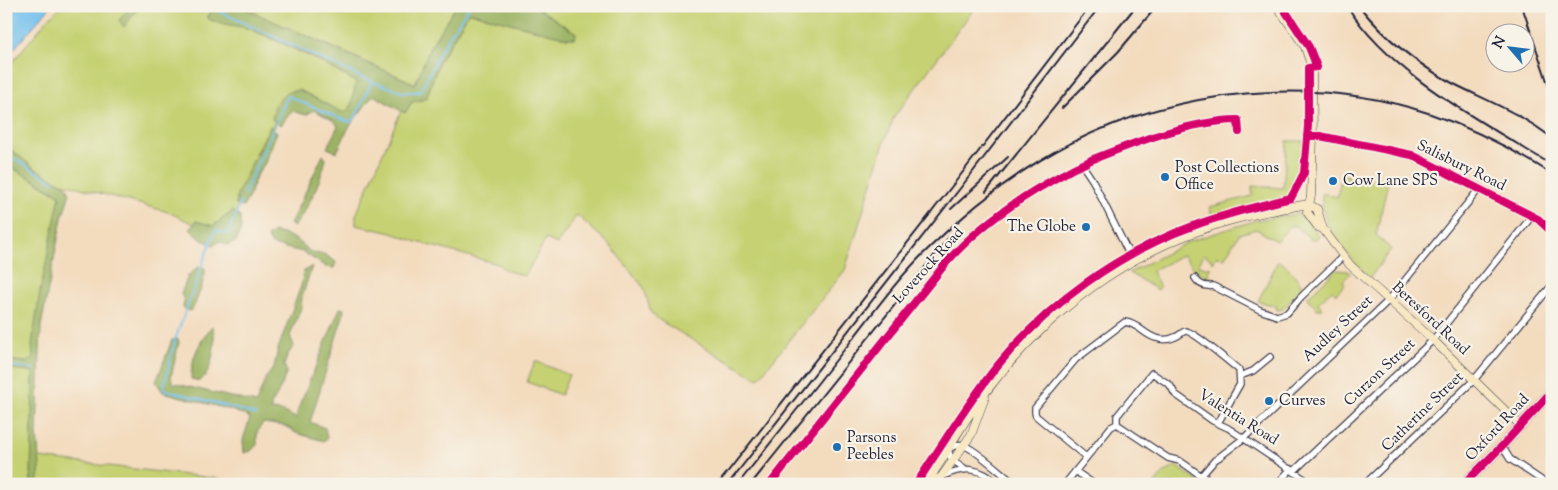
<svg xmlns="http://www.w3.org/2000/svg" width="1558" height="490" font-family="'Sorts Mill Goudy',serif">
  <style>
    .green { fill: #c5d172; stroke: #747a56 }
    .forest { fill: #9cb364; stroke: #5f6a50 }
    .water { fill: #72c0ed; stroke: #4a7194 }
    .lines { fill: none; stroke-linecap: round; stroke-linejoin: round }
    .stream { stroke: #72c0ed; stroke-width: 2 }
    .street-casing { stroke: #413e4f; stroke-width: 8 }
    .secondary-casing { stroke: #413e4f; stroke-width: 9 }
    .primary-casing { stroke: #413e4f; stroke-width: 11 }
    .street { stroke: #fff; stroke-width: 5.5 }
    .secondary { stroke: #f7e8c3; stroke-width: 8 }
    .primary { stroke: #ecc669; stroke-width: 9 }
    .rail { stroke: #22223b; stroke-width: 2 }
    .cycleway-casing { stroke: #f7f3e8; stroke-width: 11 }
    .cycleway { stroke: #d6006c; stroke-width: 8 }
    .poi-dot { fill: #1f6fb2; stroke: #f7f3e8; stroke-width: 2 }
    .labels { text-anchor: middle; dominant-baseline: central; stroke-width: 4.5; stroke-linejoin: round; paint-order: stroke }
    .street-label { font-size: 15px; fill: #22223b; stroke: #f7f3e8 }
    .poi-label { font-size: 15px; fill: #22223b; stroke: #f7f3e8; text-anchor: start }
  </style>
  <rect width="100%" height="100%" fill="#f7f3e8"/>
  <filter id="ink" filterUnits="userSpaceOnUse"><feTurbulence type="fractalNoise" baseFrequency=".02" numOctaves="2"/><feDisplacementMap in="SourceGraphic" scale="10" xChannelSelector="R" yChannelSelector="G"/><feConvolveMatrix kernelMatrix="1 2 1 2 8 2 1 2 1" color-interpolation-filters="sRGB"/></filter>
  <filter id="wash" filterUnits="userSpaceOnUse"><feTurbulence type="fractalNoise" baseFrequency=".0096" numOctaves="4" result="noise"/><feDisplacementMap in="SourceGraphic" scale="20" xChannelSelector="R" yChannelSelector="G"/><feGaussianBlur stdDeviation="1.12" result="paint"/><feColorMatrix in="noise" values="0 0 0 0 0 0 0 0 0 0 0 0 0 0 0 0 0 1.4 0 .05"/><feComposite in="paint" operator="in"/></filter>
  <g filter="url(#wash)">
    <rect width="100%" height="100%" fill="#f3dbbe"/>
    <path class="green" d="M61,6H215L207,18C221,26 237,24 252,30C288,45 323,63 357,83L351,106L344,114L300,90L272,119L275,121L272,128L270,127L257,151L236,205L239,206L235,214L232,212L213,226L196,221L194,224L168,212L59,182L34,168L6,146V70L46,21Z
      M239,6H456L430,47L416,84Z
      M535,6H976L894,117L884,143L845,270L758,379L659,320L651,313L644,288L609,244L577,215L557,244L546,239L525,276L505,270L498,264L417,242L392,233L356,225V215L401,111L405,113L412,102L426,99L439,62L469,12L567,38H575L576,33Z
      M1287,141H1304L1303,173L1290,197L1212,217L1210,207L1252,196V186L1283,188Z
      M6,164L64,198L57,220L34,365L6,362Z
      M1342,175L1388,182L1376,235L1391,249L1370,278C1347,255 1319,227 1322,193L1337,197Z
      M1299,214L1305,217L1319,236L1313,241L1296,226H1291L1276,241L1256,229L1239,234L1224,259L1217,256L1213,262L1212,260L1204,254L1198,265L1208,269L1209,267L1211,268L1207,275L1214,278L1213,281L1196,271L1183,255L1152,271L1160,288L1158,290L1129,273L1190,241L1257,220Z
      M1278,261C1288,266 1298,277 1302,287L1283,309L1277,310L1276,306L1258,301Z
      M1336,270L1348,271L1350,274L1343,281L1345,284L1336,294L1332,290L1318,303L1323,309H1317L1309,300L1308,297Z
      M535,361L569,375L561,395L527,382Z
      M6,368L33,371L31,481L40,468L39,458L221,479L234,482L233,484H6Z
      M1176,466L1202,484H1154L1164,473Z"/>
    <path class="forest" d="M131,6H140L124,27L119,20Z
      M215,6H239L415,84L430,47L456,6H535L576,33L575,38H567L469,12L439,62L426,99L412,102L405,113L373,95L349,127L337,152L327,148L338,126L334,121L314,110L306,115L292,111L281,125L272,119L275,105L286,92L299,90L344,113L351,106L356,82C323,62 288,44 252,30C237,24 221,26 207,18Z
      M270,126L277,132L265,163L256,176L250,195L243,207L236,205L237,194Z
      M6,146L34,168L67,186L70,193L62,218L41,326L37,434L40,468L37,483L31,481L33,372L6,368V360L26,362L33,359L32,344L40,292L60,195L6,164Z
      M323,155L326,159C320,183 308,208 294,227L290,224Z
      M233,211L240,217L241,229L236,242L227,245L220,241L214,245L202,240L190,229L196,221L213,226Z
      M274,232L287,235L298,241L312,253L324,254L336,262L334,268L326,267L303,252L272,245L267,237Z
      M312,266L302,297L301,308L290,336L294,346L288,354L284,365L287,372L277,395L271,405V410L281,411L296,418L298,409L340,308L344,309L343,316L310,422L325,428L327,438L324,441L296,433L285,426L263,423L257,432V445L251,451L244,453L243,440L250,418L245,415L231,410L163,392L156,382L172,340L178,339L179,342L171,377L173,383L256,403L266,378L274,367L278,349L301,286L304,271Z
      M198,267L205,268C206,276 196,305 191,311L183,308L184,300L181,294L188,276Z
      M212,326C217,336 213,361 208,371C207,375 203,378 200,381L191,379C191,357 199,343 212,326Z"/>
    <path class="water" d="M6,6H51L6,58Z"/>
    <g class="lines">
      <path class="stream" d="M214,9L365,79L403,92H420L441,50L469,6
        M6,154L54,182
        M244,194L288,96L343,120L351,122L356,116L372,81
        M241,201L228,234L215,230L175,340L163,389L233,408L256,415
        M6,365L34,369"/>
    </g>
  </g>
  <g filter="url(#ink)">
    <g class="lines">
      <g class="street-casing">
        <path id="street" d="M1320,136L1412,155L1538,219L1552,232
          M1083,166L1093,181L1133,262
          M1195,278C1199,285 1205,287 1213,286L1260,310L1277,316L1287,313L1301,297L1342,257
          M1240,376L1253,371L1270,357
          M1117,424L1168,458L1180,461L1213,484
          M1231,430L1312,484
          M1502,446L1510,459L1547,484
          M1086,457L1036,416L1035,413V408L1076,359L1125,322C1139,324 1144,335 1156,338C1162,340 1169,340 1175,337C1179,336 1182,332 1185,331C1193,330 1231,364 1239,370L1240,384L1218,423
          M1218,458L1244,438L1389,300L1479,189
          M964,468L951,459L948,449C953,447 958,443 963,445C976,449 1003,475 1015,484
          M1075,471L1094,484
          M1294,471L1433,340L1532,216
          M943,476C965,466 980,467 998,484
          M1201,476L1215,460
          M770,484L946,263C971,234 1004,209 1037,189C1049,182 1061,175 1074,168C1080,165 1085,164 1091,160C1136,142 1190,121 1238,120L1239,132
          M1065,484L1111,427L1117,424V416L1152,373L1170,385L1175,394L1213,421L1228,428
          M1277,484L1291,469
          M1365,484L1474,380L1552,285"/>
      </g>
      <g class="secondary-casing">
        <path id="secondary" d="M1277,6L1305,47L1312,68L1313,136L1311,196L1307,212L1318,227L1323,229L1350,265L1433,340L1521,426
          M1308,204L1317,209L1323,229
          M927,484C933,472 941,462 947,451C1003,353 1090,270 1198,231C1234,217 1271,211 1308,204
          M933,484L942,476L971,435L985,397"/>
      </g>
      <g class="primary-casing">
        <path id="primary" d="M1464,484L1502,446L1552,391"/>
      </g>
      <use href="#street" class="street"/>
      <use href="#secondary" class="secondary"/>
      <use href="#primary" class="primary"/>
      <path class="rail" d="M1347,6C1385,66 1459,109 1519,145C1530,152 1541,158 1552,165
        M1359,6C1385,38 1418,65 1454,84C1488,101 1522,114 1552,138
        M1522,6L1552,96
        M1062,108L1118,52L1157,6
        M986,192L1136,6
        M951,209L1008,157
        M718,484L956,181L1090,6
        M728,484L962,186L1100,6
        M738,484C777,435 816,385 855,336C878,306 901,275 928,249C970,208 1018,170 1071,143C1178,89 1313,75 1428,113C1472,128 1513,149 1552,174
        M751,484L950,236"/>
      <g class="cycleway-casing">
        <path id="cycleway" d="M1307,136H1320L1412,155L1538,219L1552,232
          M770,484L946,263C971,234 1004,209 1037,189C1049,182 1061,175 1074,168C1080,165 1085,164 1091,160C1136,142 1190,121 1238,120L1239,132
          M916,484C943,444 968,402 998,365C1048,304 1118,253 1193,226C1225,214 1258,206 1291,198L1304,173L1308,126V68L1317,67L1309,47L1282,6
          M1464,484L1502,446L1552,391"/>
      </g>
      <use href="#cycleway" class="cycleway"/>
    </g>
  </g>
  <g class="poi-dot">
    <circle cx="1165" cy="177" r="5"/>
    <circle cx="1333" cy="181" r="5"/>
    <circle cx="1086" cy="227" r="5"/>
    <circle cx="1269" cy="401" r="5"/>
    <circle cx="837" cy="447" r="5"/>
  </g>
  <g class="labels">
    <g class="street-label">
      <text transform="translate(1461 166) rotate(26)">Salisbury Road</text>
      <text transform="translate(929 266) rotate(-48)">Loverock Road</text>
      <text transform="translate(1430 319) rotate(43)">Beresford Road</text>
      <text transform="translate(1338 329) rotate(-43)">Audley Street</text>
      <text transform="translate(1380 373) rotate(-43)">Curzon Street</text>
      <text transform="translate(1423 412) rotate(-44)">Catherine Street</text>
      <text transform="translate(1238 418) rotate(32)">Valentia Road</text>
      <text transform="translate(1498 428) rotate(-47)">Oxford Road</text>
    </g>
    <g class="poi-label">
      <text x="1175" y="168">Post Collections<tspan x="1175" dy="17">Office</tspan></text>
      <text x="1343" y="181">Cow Lane SPS</text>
      <text x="1076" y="227" text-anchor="end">The Globe</text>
      <text x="1279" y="401">Curves</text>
      <text x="847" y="438">Parsons<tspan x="847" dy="17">Peebles</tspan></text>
    </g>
  </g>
  <rect width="1558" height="490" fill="none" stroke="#f7f3e8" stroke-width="25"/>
  <g transform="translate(1510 48) rotate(298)"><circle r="24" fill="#f7f3e8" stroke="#a29fa3"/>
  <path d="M0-4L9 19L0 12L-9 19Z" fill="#1f6fb2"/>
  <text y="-8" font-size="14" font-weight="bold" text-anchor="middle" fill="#22223b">N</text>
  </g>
</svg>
